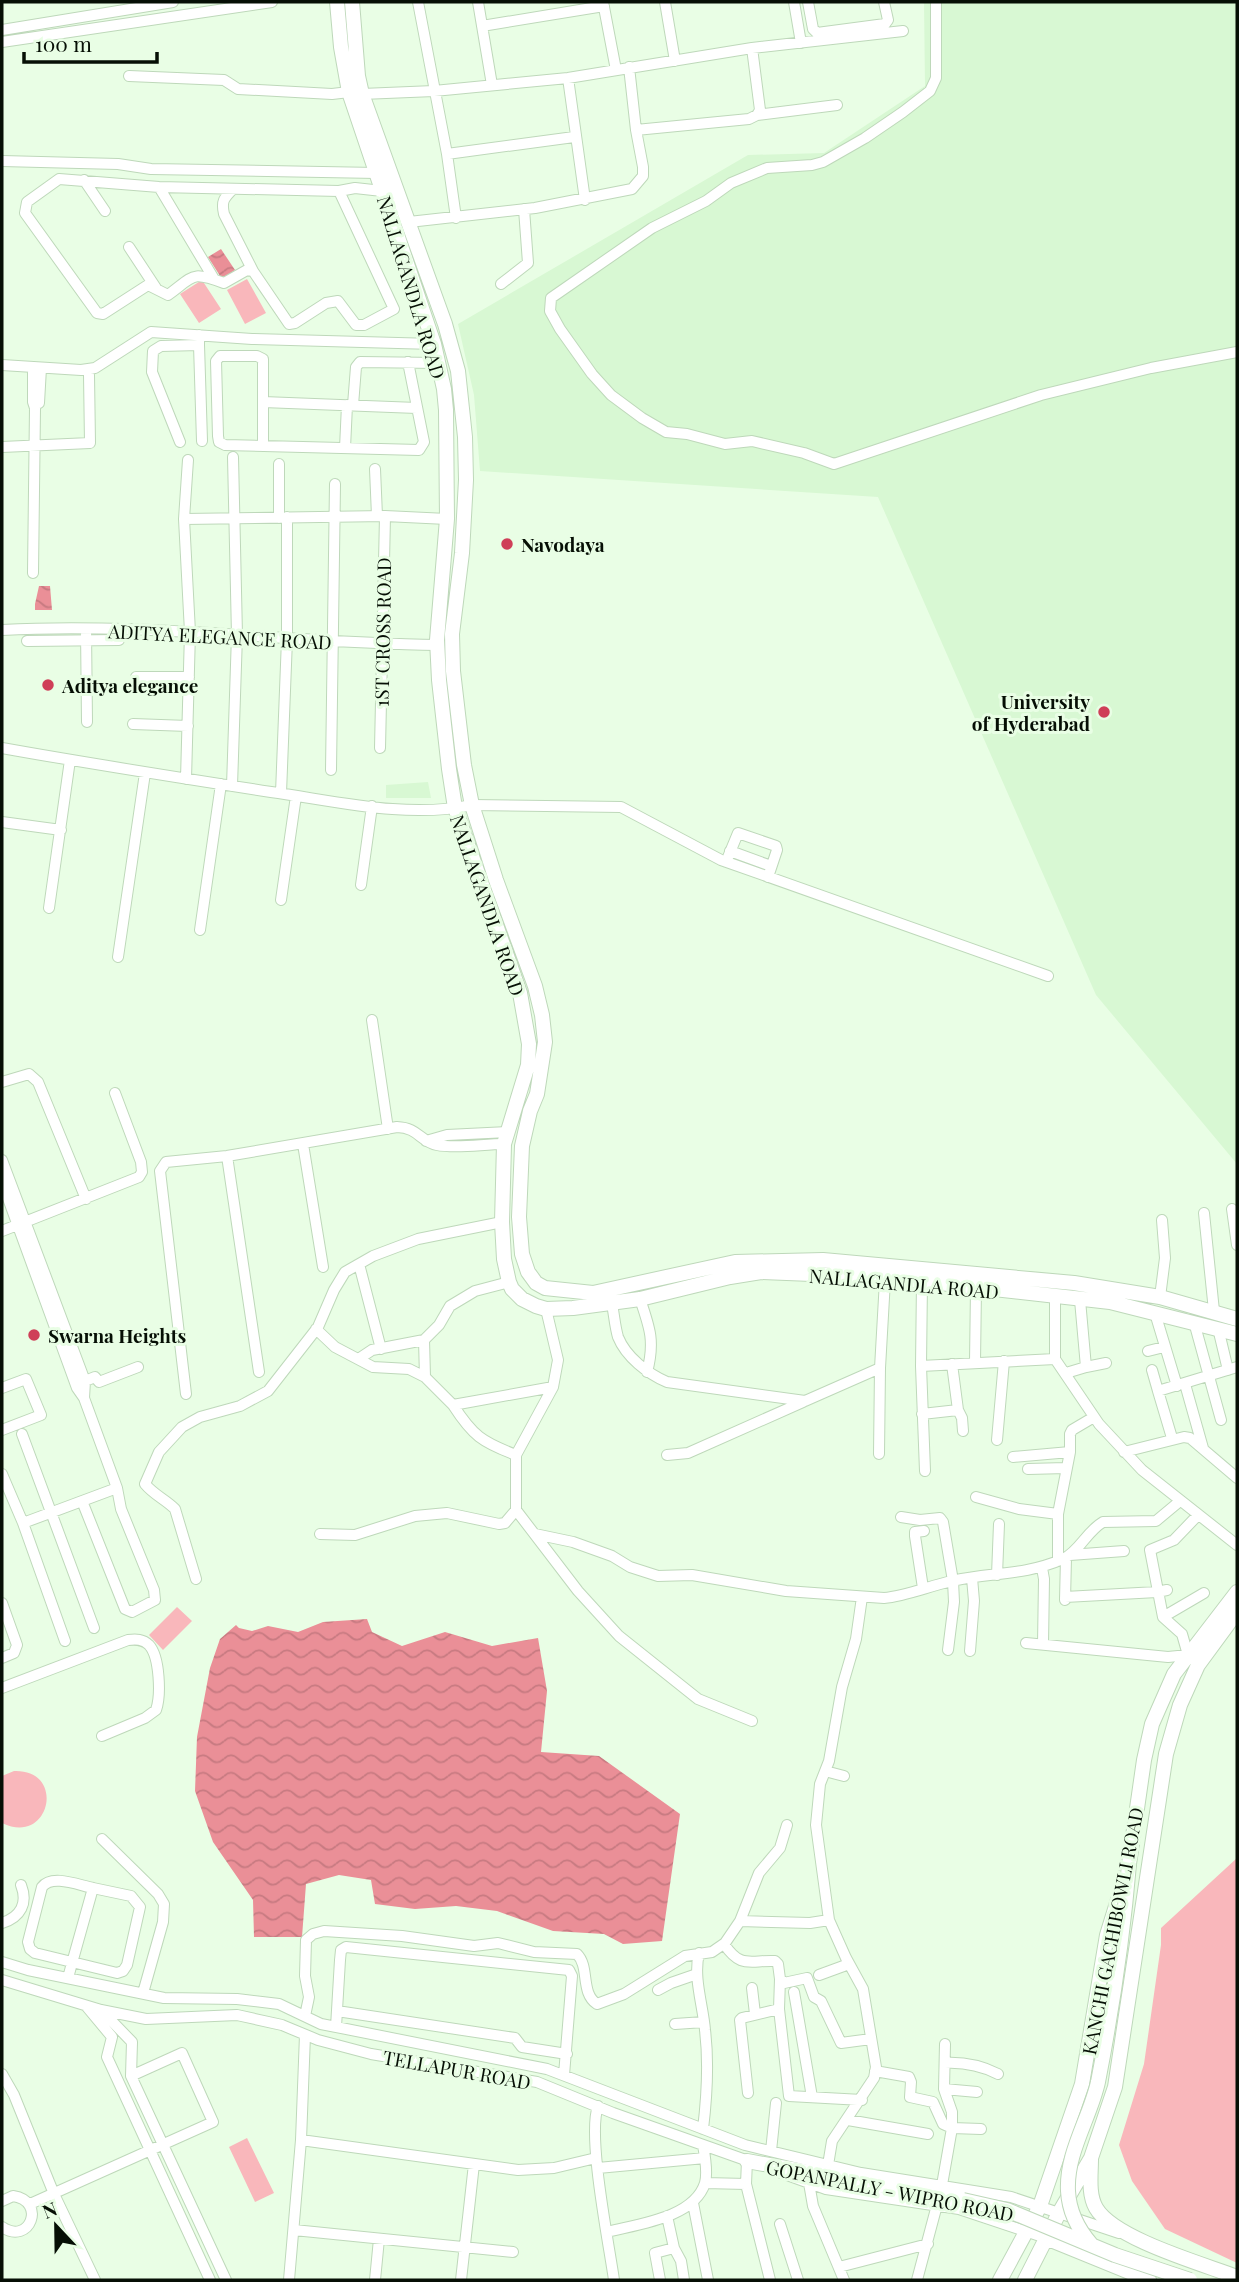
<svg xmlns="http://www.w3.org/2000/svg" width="1239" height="2282" font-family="'Playfair Display',serif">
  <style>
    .built { fill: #d8f8d3 }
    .green { fill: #f9b7bb }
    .water { fill: url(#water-waves) }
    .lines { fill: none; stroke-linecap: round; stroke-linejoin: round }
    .minor-casing { stroke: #bed8ba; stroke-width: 12 }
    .major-casing { stroke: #bed8ba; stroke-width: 16 }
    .minor { stroke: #fff; stroke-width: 10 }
    .major { stroke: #fff; stroke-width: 14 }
    .major-bridge-casing { stroke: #bed8ba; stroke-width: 16; stroke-linecap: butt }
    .major-bridge { stroke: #fff; stroke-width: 14 }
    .poi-dot { fill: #cf3f58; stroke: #e9fee5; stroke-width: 2.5 }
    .labels { text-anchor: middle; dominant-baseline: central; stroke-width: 6; stroke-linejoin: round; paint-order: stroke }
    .street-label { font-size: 19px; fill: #060f05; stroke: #e9fee5 }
    .poi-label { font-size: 19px; font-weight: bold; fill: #060f05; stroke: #e9fee5; text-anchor: start }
  </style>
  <defs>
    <pattern id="water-waves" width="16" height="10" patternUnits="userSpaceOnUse" patternTransform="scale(1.75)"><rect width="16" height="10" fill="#ea8f97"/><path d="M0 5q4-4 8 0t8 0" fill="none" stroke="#c77a81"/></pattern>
  </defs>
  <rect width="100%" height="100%" fill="#e9fee5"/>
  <path class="built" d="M924,2H1237V1164L1096,995L878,497L480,471L474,395L458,324L748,155L824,153L925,86Z
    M428,782L431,798H386V785Z"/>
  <path class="green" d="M247,279L266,313L245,324L227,290Z
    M202,280L221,309L199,323L180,294Z
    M177,1607L192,1621L163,1650L149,1635Z
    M14,1771C67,1769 50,1847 2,1823V1776Z
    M1237,1858V2263L1165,2229L1132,2181L1119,2145L1144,2064L1161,1945V1928Z
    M247,2138L274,2193L255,2202L229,2147Z"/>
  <path class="water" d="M221,249L235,270L222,279L208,257Z
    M39,586H50L52,610H35V604Z
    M367,1619L372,1632L402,1646L445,1632L492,1646L538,1638L547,1691L541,1752L599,1756L680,1814L662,1941L623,1944L604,1934L553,1931L497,1911L456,1906L415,1909L375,1904L371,1880L339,1875L306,1884L302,1937H254L253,1900L213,1842L195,1791L197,1737L210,1668L220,1639L236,1625L239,1628L252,1631L268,1626L298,1632L323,1622Z"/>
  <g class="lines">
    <g class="minor-casing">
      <path id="minor" d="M418,2L447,154L456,218
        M478,2L492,85
        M603,2L616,70
        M665,2L675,61
        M794,2L801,43
        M808,2L813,29L817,33L885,24L888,20L884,2
        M936,2V78L930,91L903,112L865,138L823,162L812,165L767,168L731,183L706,201L652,228L551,298L550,311L560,329L592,374L611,395L642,418L666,432L687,434L725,444L752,441L804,453L834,464L1041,395L1151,368L1237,352
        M482,26L604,6
        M2,30L173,2
        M2,42L272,2
        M129,76L224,80L238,89L332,94L349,92
        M568,78L585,200
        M362,94L434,91L568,78L752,48L903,31
        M757,115L837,105
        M636,130L749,119L757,115L760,110L752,48
        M447,154L574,137
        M2,161L118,164L151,169L377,173
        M84,180L105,211
        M159,187L214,279
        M233,189C224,198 221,201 224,214L253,271
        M339,191L394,309L364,325H356L338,301L326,303L295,323L289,324L253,271L247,270L224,283C191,271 195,275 168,295L148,285L103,314L97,313L25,213L27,202L59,179L159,187L339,191L355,188L382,191
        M409,222L535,208L632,189L643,176V167L636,130L629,67
        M129,247L156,288
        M501,284L528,263L524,209
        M199,345L202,441
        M2,365L81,370L95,368L151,332L252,339L434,344
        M263,402L417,408
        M39,403L41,368
        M353,405L356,367L360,362L438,363
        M180,442L152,372L153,351L161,346L199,345V335
        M263,446V359L257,356H220L216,361L218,436L219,442L225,445L419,450L424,442L408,362
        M2,447L90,443L89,375
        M345,448L347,405
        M188,460L184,519L385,516L447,519
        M375,469L377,516
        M279,518V464
        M184,519L190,632L186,779
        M33,573L35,408L33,402V367
        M2,630C147,622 293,643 438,645
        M86,630L87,722
        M27,641L119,640
        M136,677H189
        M133,724L188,726
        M2,748C91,764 181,778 271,792C336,801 407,819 472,805L621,807L721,860L1048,976
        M380,748L385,516
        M331,770L335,484
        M232,786L237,635L233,457
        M281,793L287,639V517
        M2,822L61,830
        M730,851L771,866
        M726,862L738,833L776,846L777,850L768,877
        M361,885L372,806
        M281,900L296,796
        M49,908L70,760
        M200,930L221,784
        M118,957L145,773
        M372,1020L388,1129
        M2,1082L29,1074L38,1082L86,1199
        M426,1141L447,1135L508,1132
        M303,1144L323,1267
        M227,1156L259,1372
        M2,1160L85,1381L84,1398
        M2,1182L77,1388L84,1398L117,1488L121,1509L154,1590L155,1600L132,1612L125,1609L82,1501
        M1232,1209L1237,1245
        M1204,1213L1214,1311
        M2,1231L139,1177L142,1172L141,1162L115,1093
        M359,1264L381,1349
        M922,1281L921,1366L925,1471
        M1055,1297V1359L1099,1424L1142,1470L1237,1545
        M1160,1297L1165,1258L1162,1220
        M640,1299C650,1328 655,1342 647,1372
        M612,1304C614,1314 615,1327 618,1337C626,1357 648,1374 667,1382L805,1401L880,1368
        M546,1309L558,1360L553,1387L516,1455V1510L578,1591L619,1636L698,1699L752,1721
        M1155,1313L1177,1386
        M1194,1322L1221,1420
        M1218,1328L1228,1370
        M316,1329L335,1347L373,1367L409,1369L425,1377
        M1148,1351L1164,1347
        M360,1358L372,1350L424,1340
        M975,1362L976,1288
        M921,1366L1055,1359
        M1086,1367L1106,1363
        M1152,1370L1158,1391L1237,1367
        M1066,1373L1086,1367L1080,1300
        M85,1381L95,1377L99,1382L138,1367
        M1185,1384L1203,1448
        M2,1388L26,1379L41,1415L2,1430
        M1158,1391L1172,1438
        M186,1394L160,1171L166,1162L227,1156L397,1127C419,1128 419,1141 437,1145C457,1149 483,1144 504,1144
        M453,1405L425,1377L424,1340L439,1325L450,1306L475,1291L509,1282
        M958,1410L962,1418L963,1431
        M922,1414L958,1410L952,1364
        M22,1434L94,1628
        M997,1440L1004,1361
        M1124,1452L1184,1437L1190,1438L1237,1478
        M879,1454L880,1368L885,1280
        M516,1455C482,1442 473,1436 453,1405L553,1387
        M667,1455L688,1453L803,1402
        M1013,1457L1070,1452
        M1028,1469L1066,1468
        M2,1474L23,1523L65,1641
        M976,1497L1019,1509L1058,1514
        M901,1517L920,1520L940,1518L943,1522L953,1581L954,1602L948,1650
        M23,1523L117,1488
        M320,1534L355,1535L415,1516L447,1513L499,1524L505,1523L516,1510
        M535,1534L573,1542L612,1556L630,1567L658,1576L692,1575L786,1591L884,1598C906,1596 929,1586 952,1581C992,1572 1023,1576 1063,1559C1079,1552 1087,1531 1103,1522L1156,1521L1180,1501
        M1070,1555L1124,1551
        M1058,1561V1514L1070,1452V1434L1072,1430L1094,1417
        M1042,1568L1044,1579L1043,1644
        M997,1575L999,1524
        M196,1579L175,1509C165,1499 154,1495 145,1484L159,1452L182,1427L200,1417L240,1406L268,1391L318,1327L334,1290L345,1272L373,1256L418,1239L502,1222
        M923,1588L915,1536V1532L924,1531
        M1065,1597L1157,1592L1167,1590
        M1065,1600L1066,1558
        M2,1603L17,1645L14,1653L2,1658
        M1163,1617L1204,1593
        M1026,1643L1168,1657L1188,1655L1182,1634L1163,1617L1150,1550L1174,1540L1198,1515
        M970,1651L974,1601L972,1578
        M2,1688L128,1640C136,1639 143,1639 149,1645C160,1657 161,1696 156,1710L145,1718L102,1736
        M825,1771L844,1776
        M102,1839L158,1894L164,1904L163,1922L143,1993
        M829,1920L816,1825L820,1784L829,1761L842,1687L856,1639L862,1597
        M740,1921L810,1923L829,1920L846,1958L863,1989L876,2067L874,2078L832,2141L828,2165
        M2,1923C21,1917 28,1903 21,1885
        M724,1944C741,1969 749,1960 775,1961L778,1964L780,1979L784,1983L807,1978L814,1997L821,2001L841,2043L871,2039
        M699,1953C693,1978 703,2005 705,2030C709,2063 707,2096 703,2129
        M2,1962L28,1970L164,1998L237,1999L279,2004L321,2024L547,2069L745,2145L861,2173L1011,2197L1119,2233
        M819,1975L849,1964
        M68,1978L72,1963L93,1888L131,1896L140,1907L127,1965L123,1971L117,1973L35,1953L30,1949L28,1942L42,1887C52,1874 78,1885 93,1888
        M780,1979L779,2009L789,2096L862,2100
        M2,1980L101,2010L146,2019L237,2015L282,2025L318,2040L371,2054L537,2082L613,2113L754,2163
        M752,1988L755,2014
        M658,1990L671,1983L697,1974
        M794,1992L812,2097
        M87,2007L112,2037L107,2057L210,2280
        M101,2010L132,2042L131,2076L226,2280
        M337,2011L515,2038L522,2047L567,2054
        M305,2016L309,1997L305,1976L306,1940L313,1934L324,1931L402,1936L474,1946L498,1943L534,1952L577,1954C590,1967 580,1993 597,2004L624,1994L685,1956L712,1952L725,1943L740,1921L759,1873L780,1848L787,1825
        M675,2024L704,2022
        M336,2027L340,1960L341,1950L346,1947L569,1970L572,1976L564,2075
        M945,2063C964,2062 980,2065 998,2074
        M875,2071L909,2077L911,2082L910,2097L933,2102L943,2124L952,2128L981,2129
        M2,2074L14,2095L54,2194L95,2280
        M944,2089L977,2092
        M748,2093L740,2020L742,2018L779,2009
        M598,2106C587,2136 609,2244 614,2280
        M848,2120L928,2134
        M301,2140L518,2170L554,2168L596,2158
        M771,2151L776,2103
        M747,2161L746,2184L770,2280
        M598,2168L705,2158
        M776,2171L826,2189L959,2209L1046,2238
        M705,2183L746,2184
        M809,2183L813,2206L844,2280
        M942,2185L952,2128V2112L944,2089L945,2044
        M2,2201L13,2196C47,2201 30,2246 2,2227
        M693,2203L708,2280
        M30,2204L213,2122L182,2053L131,2076
        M667,2216L674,2248
        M780,2224L798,2280
        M294,2230L513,2252
        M607,2232C638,2224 694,2218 705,2183C708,2172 705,2156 703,2145
        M839,2267L928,2244
        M289,2280L301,2140L305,2035
        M375,2280L379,2239
        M461,2280L474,2164
        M660,2280L655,2253L674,2248L681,2261L684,2280
        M917,2280L937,2205"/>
    </g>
    <g class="major-casing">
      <path id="major" d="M337,2L341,47L349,92L434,344L444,389L446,410L447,519L437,640L439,680L449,769L455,808L520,993L529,1044L528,1065L504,1144L502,1222L504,1259L509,1282L512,1289L522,1299L536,1306L546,1309L573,1308L640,1299L730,1277L761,1272L836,1275L922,1281L1110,1302L1237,1334
        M352,2L358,76L362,94L445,324L458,371L465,437L466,480L462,553L452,634L453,671L464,765L472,805L496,880L535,986L542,1015L545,1042L537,1094L530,1111L522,1146L519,1217L522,1254L528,1272L536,1283L545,1288L593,1293L735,1262L823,1260L1074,1283L1160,1297L1237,1319
        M1091,2159C1091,2175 1088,2194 1096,2208C1114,2239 1203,2264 1237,2277
        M747,2161L963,2200
        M1046,2238L1149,2280
        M1000,2280L1040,2206L1082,2084L1107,1935L1129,1864L1144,1760L1152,1724L1174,1674L1237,1592
        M1025,2280L1059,2213L1091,2158L1115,2087L1166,1754L1180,1705L1198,1665L1237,1612"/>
    </g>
    <use href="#minor" class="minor"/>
    <use href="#major" class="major"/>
    <g class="major-bridge-casing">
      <path id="major-bridge" d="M963,2200L1007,2210L1115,2255L1190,2280
        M1091,2244C1078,2229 1069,2211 1068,2191C1066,2153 1090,2118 1098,2082C1112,2010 1123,1938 1129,1864"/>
    </g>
    <use href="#major-bridge" class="major-bridge"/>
  </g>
  <g class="poi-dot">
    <circle cx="507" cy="544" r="7"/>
    <circle cx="48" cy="685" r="7"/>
    <circle cx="1104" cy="712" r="7"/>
    <circle cx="34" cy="1335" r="7"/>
  </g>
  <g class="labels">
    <g class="street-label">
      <text transform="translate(412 287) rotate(73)">NALLAGANDLA ROAD</text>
      <text transform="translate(382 632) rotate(-89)">1ST CROSS ROAD</text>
      <text transform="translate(220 636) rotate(3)">ADITYA ELEGANCE ROAD</text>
      <text transform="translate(488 905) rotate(71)">NALLAGANDLA ROAD</text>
      <text transform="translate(904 1283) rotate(5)">NALLAGANDLA ROAD</text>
      <text transform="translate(1112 1931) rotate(-79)">KANCHI GACHIBOWLI ROAD</text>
      <text transform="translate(457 2069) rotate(10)">TELLAPUR ROAD</text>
      <text transform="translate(890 2190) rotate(11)">GOPANPALLY - WIPRO ROAD</text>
    </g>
    <g class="poi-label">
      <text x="521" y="544">Navodaya</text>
      <text x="62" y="685">Aditya elegance</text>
      <text x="1090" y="701" text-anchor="end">University<tspan x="1090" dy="22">of Hyderabad</tspan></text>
      <text x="48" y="1335">Swarna Heights</text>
    </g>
  </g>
  <rect width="1239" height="2282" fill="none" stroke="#060f05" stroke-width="7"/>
  <g transform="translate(56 2226) rotate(338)" stroke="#e9fee5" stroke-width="5" paint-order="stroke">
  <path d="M0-5L12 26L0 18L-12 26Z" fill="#060f05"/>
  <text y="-10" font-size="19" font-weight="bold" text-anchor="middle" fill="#060f05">N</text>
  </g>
  <path d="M24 52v10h133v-10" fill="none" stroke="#060f05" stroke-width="3.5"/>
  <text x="35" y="52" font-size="21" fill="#060f05" stroke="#e9fee5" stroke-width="5" paint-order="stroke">100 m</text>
</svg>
